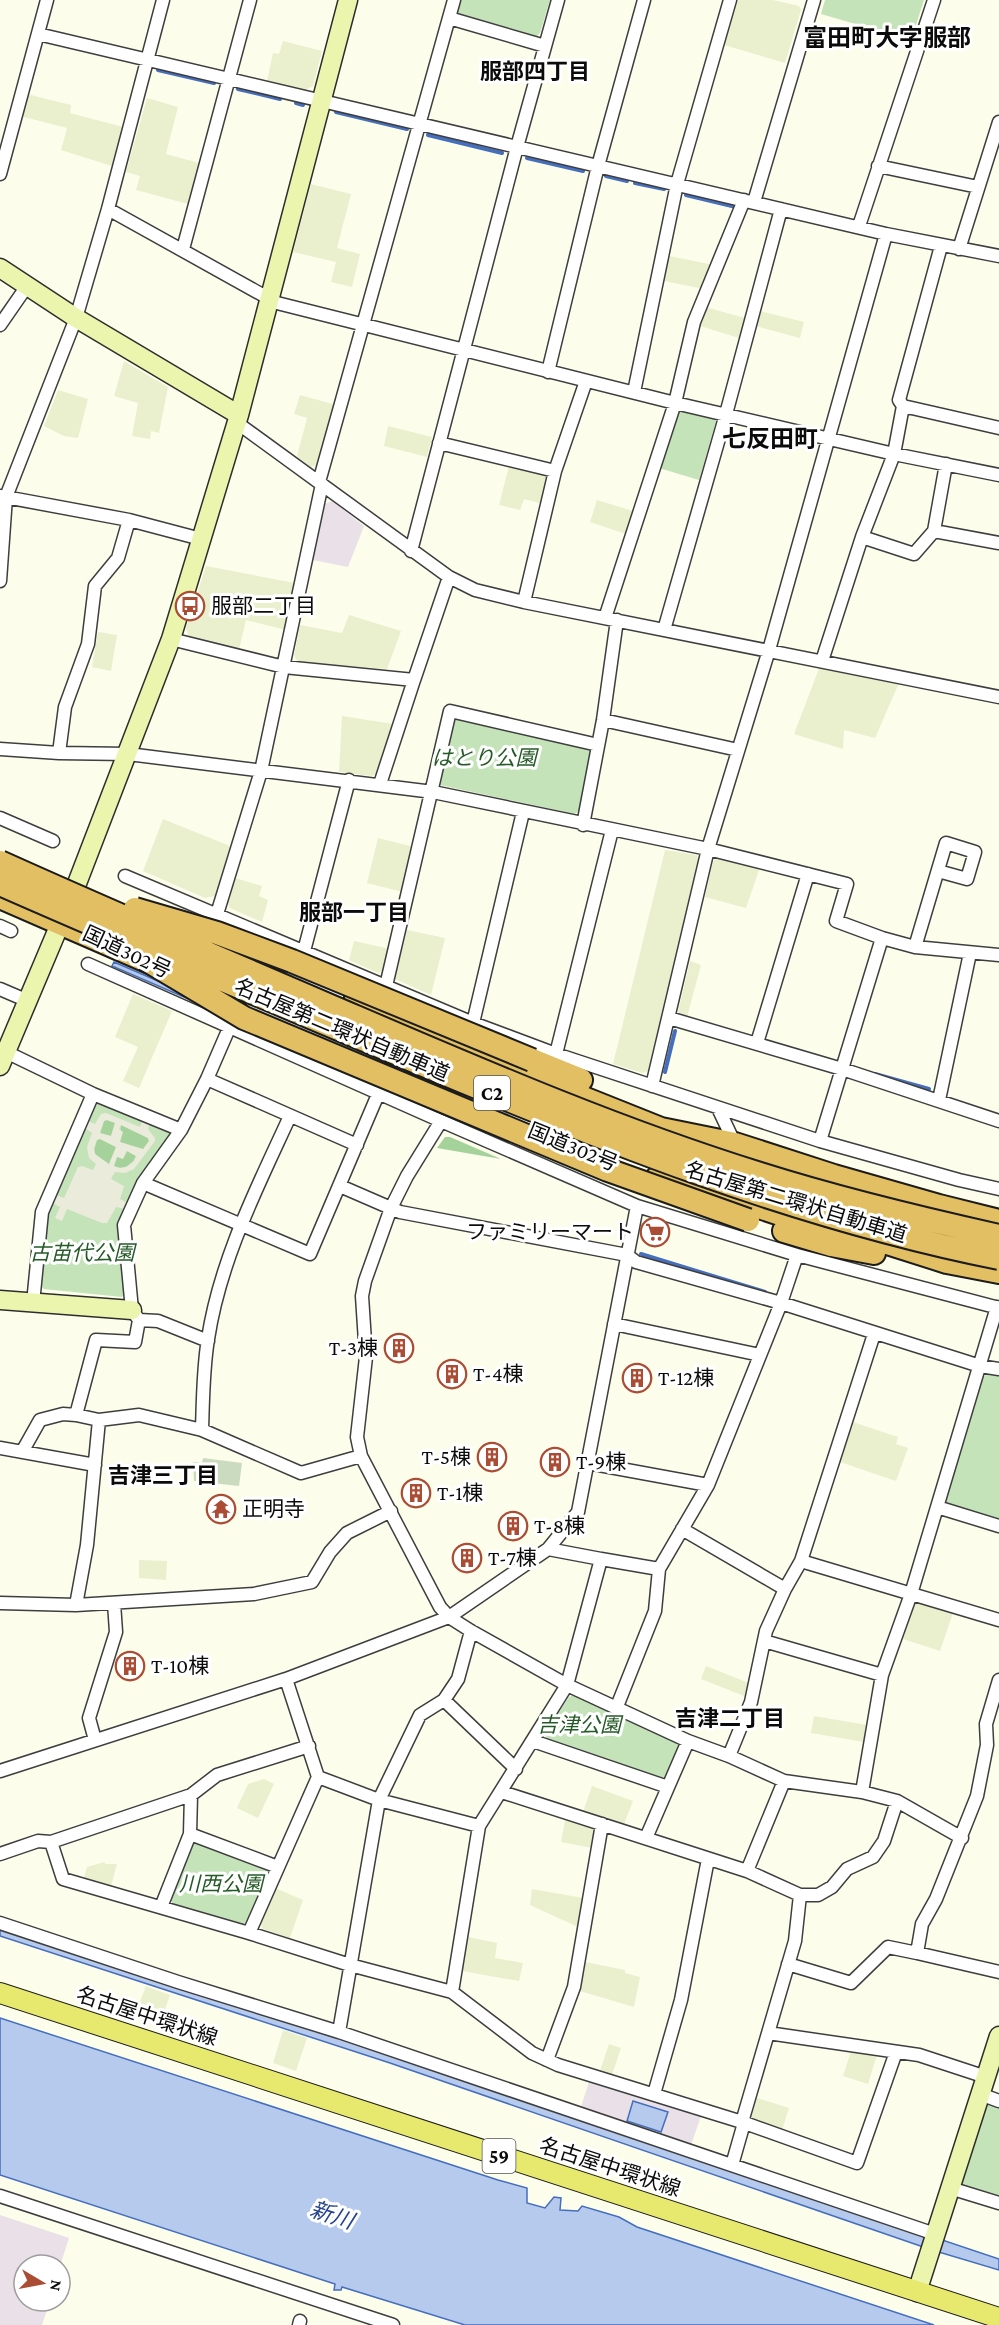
<svg xmlns="http://www.w3.org/2000/svg" width="999" height="2325" font-family="'Crimson Pro','Noto Sans JP',serif">
  <style>
    .industrial { fill: #e9e0e8 }
    .farmland { fill: #eaf0ce }
    .green { fill: #c4e3b9 }
    .forest { fill: #a5d29a }
    .cemetery { fill: #cbdbbf }
    .plaza { fill: #ebebdc; fill-rule: evenodd }
    .water { fill: #b6caee; stroke: #456ebd; stroke-width: 1.5 }
    .lines { fill: none; stroke-linecap: round; stroke-linejoin: round }
    .stream { stroke: #456ebd; stroke-width: 4 }
    .street-casing { stroke: #3e3e3e; stroke-width: 15 }
    .secondary-casing { stroke: #2d2d2d; stroke-width: 21 }
    .primary-casing { stroke: #1c1c1c; stroke-width: 22 }
    .highway-casing { stroke: #1c1c1c; stroke-width: 26 }
    .street { stroke: #fff; stroke-width: 12 }
    .secondary { stroke: #ebf5ad; stroke-width: 18 }
    .primary { stroke: #e7e96f; stroke-width: 20 }
    .highway { stroke: #e3bf63; stroke-width: 22 }
    .highway-bridge-casing { stroke: #1c1c1c; stroke-width: 26; stroke-linecap: butt }
    .highway-bridge { stroke: #e3bf63; stroke-width: 22 }
    .labels { text-anchor: middle; dominant-baseline: central; stroke-width: 6; stroke-linejoin: round; paint-order: stroke }
    .shield { fill: #fff; stroke: #545454; stroke-width: 1.5 }
    .shield-label { font-size: 20px; font-weight: bold; fill: #0b0b0b }
    .poi-label { font-size: 21px; fill: #0b0b0b; stroke: #fff; text-anchor: start }
    .park-label { font-size: 21px; font-style: italic; fill: #245a26; stroke: #fff }
    .street-label { font-size: 21px; fill: #0b0b0b; stroke: #fff }
    .neighbourhood-label { font-size: 22px; font-weight: bold; fill: #0b0b0b; stroke: #fff }
    .water-label { font-size: 22px; font-style: italic; fill: #24448d; stroke: #fff }
    .quarter-label { font-size: 24px; font-weight: bold; fill: #0b0b0b; stroke: #fff }
  </style>
  <rect width="100%" height="100%" fill="#fcfdeb"/>
  <path class="industrial" d="M332,501L364,526L348,567L313,560L323,505Z
    M589,2082L701,2116L690,2148L580,2110Z
    M0,2215L69,2238L60,2266L24,2265V2301H50L42,2325H0Z"/>
  <path class="farmland" d="M738,0H773L799,6L801,10L785,63L724,45Z
    M283,41L322,51L313,86L305,90L267,81L273,53L279,54Z
    M27,94L71,105L70,113L123,127L112,166L61,150L67,128L20,116Z
    M147,98L178,107L166,154L199,163L188,204L136,190L140,176L126,172Z
    M311,184L351,194L337,248L360,254L352,287L331,282L336,262L293,252Z
    M669,256L714,265L704,289L664,281Z
    M705,307L745,318L739,338L697,325Z
    M760,311L804,322L800,338L756,326Z
    M124,361L168,387L159,433L151,431L150,439L132,436L138,403L114,396Z
    M58,390L88,399L78,438L64,436L44,426Z
    M300,395L336,405L318,464L311,467L297,456L307,418L294,414Z
    M388,426L432,437L427,457L384,446Z
    M509,466L547,475L549,479L544,504L524,499L520,510L499,505Z
    M597,500L633,511L626,534L590,522Z
    M206,566L295,583L286,630L246,620L239,650L189,637L186,628Z
    M349,615L401,631L387,669L298,662L294,656L300,625L342,633Z
    M98,632L117,635L111,671L92,667Z
    M820,666L899,683L875,738L844,730L843,749L794,734Z
    M342,716L393,724L378,772L372,776L339,772Z
    M163,819L230,846L215,896L205,898L143,871Z
    M378,838L414,847L403,892L367,883Z
    M665,850L697,855L698,859L648,1071L643,1073L613,1064Z
    M717,858L760,867L746,908L705,897L713,861Z
    M235,878L262,886L259,896L268,900L262,922L230,908L227,901Z
    M407,930L445,938L431,995L395,979Z
    M354,941L390,949L385,969L378,973L349,960Z
    M690,961L701,965L687,1017L678,1012Z
    M133,994L172,1011L139,1088L123,1081L138,1047L115,1037Z
    M853,1422L898,1437L896,1444L908,1448L896,1481L840,1462Z
    M139,1560L167,1561L166,1580L139,1578Z
    M920,1602L953,1613L940,1651L903,1639L914,1604Z
    M706,1666L751,1684L749,1698L701,1679Z
    M814,1716L867,1725L864,1742L811,1733Z
    M264,1779L274,1784L258,1818L237,1808L248,1784Z
    M592,1786L633,1801L624,1824L583,1812Z
    M565,1820L592,1827L595,1833L592,1848L561,1842Z
    M105,1862V1864H117L111,1886L84,1878L87,1867Z
    M275,1888L303,1900L290,1938L263,1929L260,1923Z
    M532,1889L583,1898L578,1927L530,1905Z
    M468,1937L497,1943L495,1958L523,1963L519,1981L462,1971Z
    M585,1962L625,1970V1973L640,1977L634,2007L580,1991Z
    M146,1986L170,1995L161,2021L136,2012Z
    M283,2030L307,2038L296,2071L273,2063Z
    M609,2044L621,2048L612,2075L600,2071Z
    M851,2051L877,2055L868,2084L843,2076Z
    M754,2097L789,2108L782,2130L753,2121L749,2114Z"/>
  <path class="green" d="M460,0H550L540,33L535,38L458,17L456,12Z
    M825,0H924L911,40L821,14Z
    M676,409L714,418L716,421L699,480L659,468Z
    M456,716L588,748L591,753L580,810L575,814L440,785L438,781L452,719Z
    M103,1101L169,1130L171,1135L137,1180L118,1224L126,1292L122,1297L44,1289L41,1286L47,1214L96,1104Z
    M988,1374L999,1376V1522L947,1507L945,1501L982,1378Z
    M574,1695L676,1742L679,1748L665,1777L660,1779L548,1741L545,1734L569,1697Z
    M198,1841L267,1867L269,1872L248,1921L242,1925L173,1904L170,1899L192,1843Z
    M992,2102L999,2105V2197L964,2187L961,2181L985,2104Z"/>
  <path class="forest" d="M107,1120L115,1123L111,1136L100,1133L104,1121Z
    M121,1125L148,1138L149,1141L143,1150L120,1142Z
    M445,1137H450L501,1159L437,1148Z
    M100,1139L116,1147L109,1165L97,1157L94,1151L97,1140Z
    M127,1151L136,1156C132,1165 124,1171 113,1166L117,1157Z"/>
  <path class="cemetery" d="M203,1458L242,1463L239,1486L194,1481L193,1462L202,1463Z"/>
  <path class="plaza" d="M106,1113L140,1127L143,1119L150,1122L148,1129L155,1138V1141L134,1169L125,1173L115,1172L111,1179L124,1186L120,1199L127,1203L125,1209L116,1207L107,1223H102L67,1209L62,1221L55,1218L60,1207L52,1203L56,1195L64,1198L78,1167L82,1166L93,1170L96,1164L89,1158L87,1147L92,1133L85,1128L88,1121L95,1124L101,1114ZM107,1120L115,1123L111,1136L100,1133L104,1121ZM121,1125L148,1138L149,1141L143,1149L120,1142L123,1132L119,1129ZM100,1139L116,1147L109,1164L95,1154L94,1148L97,1140ZM127,1151L136,1156L134,1161L126,1167L120,1168L114,1166L117,1157L123,1159Z"/>
  <path class="water" d="M114,962L209,1003L207,1007L112,966Z
    M0,1924L999,2259V2270L932,2250L390,2063L0,1936Z
    M0,2018L498,2180L527,2188V2203L545,2208L554,2197L561,2198L560,2210L578,2211L582,2206L619,2217L637,2227L934,2325H465L342,2287L341,2290H334L335,2284L0,2175Z
    M633,2101L668,2112L661,2132L627,2121Z"/>
  <g class="lines">
    <path class="stream" d="M158,70L214,83
      M238,89L280,99
      M296,103L303,105
      M336,112L407,129
      M428,135L502,153
      M527,158L583,171
      M606,176L627,181
      M635,183L664,189
      M686,195L736,207
      M665,1072L675,1031
      M875,1074L929,1089
      M641,1254L765,1292"/>
    <g class="street-casing">
      <path id="street" d="M449,18L545,46
        M38,34L886,234L999,256
        M878,166L978,187
        M0,174L47,0
        M754,202L814,0
        M108,209L277,303L675,403L894,454L999,475
        M859,226L934,0
        M183,249L250,0
        M959,249L999,122
        M0,325L27,286
        M548,372L598,166L644,0
        M634,392L677,184L730,0
        M903,406L999,428
        M236,422L449,577L475,590L524,602L999,697
        M439,443L555,471
        M946,464L934,531L999,543
        M319,482L454,0
        M0,496L129,520L201,539
        M862,537L914,554L934,531
        M411,551L517,147L558,0
        M0,581L6,497L76,318L108,209L163,0
        M524,602L555,471L586,381
        M605,618L675,403L694,322L744,200
        M664,630L726,414L781,209
        M171,639L284,667L414,680L380,784
        M822,661L862,537L894,454L903,406L899,400L941,246
        M414,680L449,577
        M603,720L738,750
        M0,749L59,753L128,754L433,792L708,849L847,884L836,921L882,938L915,947L999,955
        M59,753L65,707L88,644L95,586L118,558L129,520
        M0,818L53,841
        M583,825L603,720L617,620
        M125,876L473,1023L556,1054L820,1141L959,1180L999,1189
        M217,914L261,771L322,484
        M0,926L11,931
        M915,947L946,843L975,852L967,879L938,871
        M304,951L349,780
        M88,964L441,1121L637,1206L797,1255L999,1308
        M386,986L450,711L598,745
        M0,989L28,1001
        M669,1018L842,1069L999,1121
        M473,1023L523,812
        M757,1043L808,874
        M6,1052L93,1094L181,1130
        M556,1054L612,830
        M207,1079L357,1145
        M652,1086L708,849L769,650L886,234
        M939,1100L970,953
        M718,1108L735,1144
        M290,1116C257,1188 220,1260 208,1339C203,1369 203,1400 202,1430L301,1473L361,1456
        M441,1121L407,1176L391,1208L365,1281L362,1296L366,1357L357,1437L361,1456L440,1607L449,1617L471,1631L567,1685L688,1741L729,1756L784,1781L862,1792L897,1801L962,1838
        M820,1141L882,938
        M143,1183L310,1254L379,1092
        M340,1186L400,1212L627,1255L636,1262L781,1303L980,1366L999,1369
        M33,1303L42,1212L93,1094
        M139,1320L158,1321L208,1341
        M614,1324L760,1355
        M99,1420L139,1415L202,1430
        M0,1448L95,1465
        M22,1452L40,1420L63,1414L76,1415
        M588,1463L708,1485
        M937,1507L999,1526
        M682,1529L785,1589
        M548,1549L601,1559
        M801,1561L999,1620
        M0,1603L76,1605L254,1594L312,1582L330,1552L347,1533L391,1511
        M76,1605L87,1545L99,1420L76,1415L96,1340L135,1342L139,1320L132,1310L124,1225L143,1183L181,1130L207,1079L230,1026
        M764,1641L882,1675
        M999,1680L986,1724L987,1745L977,1796L936,1899L922,1924L917,1953L999,1972
        M444,1700L516,1769
        M616,1709L655,1611L659,1569L708,1485L781,1303L797,1255
        M95,1740L89,1718L116,1632L114,1603
        M533,1741L668,1787
        M729,1756L751,1702L766,1631L785,1589L801,1561L874,1334
        M0,1771L286,1679L449,1617L548,1549L578,1512L637,1206
        M318,1777L379,1800L479,1826
        M502,1792L747,1871L800,1895H818L832,1887L847,1869L873,1857L884,1841L897,1801
        M862,1792L882,1675L911,1594L997,1307
        M190,1834L278,1867
        M646,1838L688,1741
        M51,1842L63,1879L249,1933L350,1965L452,1992L532,2053L558,2065L742,2122L857,2163L896,2052
        M0,1854L38,1841L51,1842L191,1795L217,1775L309,1746
        M747,1871L784,1781
        M161,1907L190,1834L191,1795
        M0,1923L178,1982L339,2032L935,2234
        M249,1933L318,1777L286,1679
        M788,1964L851,1983L888,1947L917,1953
        M452,1992L479,1826L567,1685L601,1559L659,1569
        M339,2032L379,1800L420,1715L444,1700L458,1679L471,1631
        M768,2033L919,2055L986,2077
        M547,2060L574,1987L602,1824
        M654,2094L681,2000L708,1859
        M980,2094L999,2101
        M742,2122L795,1941L800,1895
        M732,2165L744,2123
        M950,2188L999,2203
        M0,2196L393,2325
        M299,2325L300,2321"/>
    </g>
    <g class="secondary-casing">
      <path id="secondary" d="M0,268L76,318L239,415
        M0,1066L76,886L171,639L239,415L348,0
        M0,1300L132,1310
        M917,2292L999,2036"/>
    </g>
    <g class="primary-casing">
      <path id="primary" d="M0,1993L999,2318"/>
    </g>
    <g class="highway-casing">
      <path id="highway" d="M0,897L163,968
        M356,997L453,1046L661,1129L735,1144L834,1176L939,1206L999,1221
        M532,1060L581,1080
        M657,1178L738,1200L798,1220L878,1240L947,1262L999,1272
        M784,1231L831,1245L874,1253"/>
    </g>
    <use href="#street" class="street"/>
    <use href="#secondary" class="secondary"/>
    <use href="#primary" class="primary"/>
    <use href="#highway" class="highway"/>
    <g class="highway-bridge-casing">
      <path id="highway-bridge" d="M0,862C111,912 223,960 335,1008C475,1068 615,1129 760,1174C839,1199 918,1218 999,1236
        M0,884C134,943 270,1000 405,1057C597,1138 793,1217 999,1258
        M135,909L217,933L292,961L532,1060
        M145,959L244,1018L608,1170L748,1220"/>
    </g>
    <use href="#highway-bridge" class="highway-bridge"/>
  </g>
  <defs>
    <g id="bus-ring" transform="scale(1.5)"><circle r="9.5" fill="#fff" stroke="#aa4d34" stroke-width="1.5"/><path d="M-5-6H5V4H4V6H2V4H-2V6H-4V4H-5ZM-3.5-4V0h7V-4ZM-3.5 1.2v1.5H-2V1.2ZM2 1.2v1.5H3.5V1.2Z" fill="#aa4d34"/></g>
    <g id="supermarket-ring" transform="scale(1.5)"><circle r="9.5" fill="#fff" stroke="#aa4d34" stroke-width="1.5"/><path d="M-6-5.5h2.5l.6 2H6L4.5 2H-2.5L-4.4-4H-6ZM-1.5 3.2a1.3 1.3 0 1 0 .1 0ZM3 3.2a1.3 1.3 0 1 0 .1 0Z" fill="#aa4d34"/></g>
    <g id="building-ring" transform="scale(1.5)"><circle r="9.5" fill="#fff" stroke="#aa4d34" stroke-width="1.5"/><path d="M-4-6H4V6H1V3H-1V6H-4ZM-2.5-4.3h1.7v1.8h-1.7ZM.8-4.3h1.7v1.8H.8ZM-2.5-1h1.7V.8h-1.7ZM.8-1h1.7V.8H.8Z" fill="#aa4d34"/></g>
    <g id="temple-ring" transform="scale(1.5)"><circle r="9.5" fill="#fff" stroke="#aa4d34" stroke-width="1.5"/><path d="M0-6L5-2H3V0L6.5 2.5H4V6H1.5V3h-3V6H-4V2.5H-6.5L-3 0V-2H-5Z" fill="#aa4d34"/></g>
  </defs>
  <g fill-rule="evenodd">
    <use href="#bus-ring" x="190" y="606"/>
    <use href="#supermarket-ring" x="655" y="1232"/>
    <use href="#building-ring" x="399" y="1348"/>
    <use href="#building-ring" x="452" y="1374"/>
    <use href="#building-ring" x="637" y="1378"/>
    <use href="#building-ring" x="492" y="1457"/>
    <use href="#building-ring" x="555" y="1462"/>
    <use href="#building-ring" x="416" y="1493"/>
    <use href="#temple-ring" x="221" y="1509"/>
    <use href="#building-ring" x="513" y="1526"/>
    <use href="#building-ring" x="467" y="1558"/>
    <use href="#building-ring" x="130" y="1666"/>
  </g>
  <g class="labels">
    <g class="shield">
      <rect x="474" y="1076" width="36" height="34" rx="4.5"/>
      <rect x="482.5" y="2139" width="33" height="34" rx="4.5"/>
    </g>
    <g class="shield-label">
      <text x="492" y="1093">C2</text>
      <text x="499" y="2156">59</text>
    </g>
    <g class="poi-label">
      <text x="211" y="606">服部二丁目</text>
      <text x="634" y="1232" text-anchor="end">ファミリーマート</text>
      <text x="378" y="1348" text-anchor="end">T-3棟</text>
      <text x="473" y="1374">T-4棟</text>
      <text x="658" y="1378">T-12棟</text>
      <text x="471" y="1457" text-anchor="end">T-5棟</text>
      <text x="576" y="1462">T-9棟</text>
      <text x="437" y="1493">T-1棟</text>
      <text x="242" y="1509">正明寺</text>
      <text x="534" y="1526">T-8棟</text>
      <text x="488" y="1558">T-7棟</text>
      <text x="151" y="1666">T-10棟</text>
    </g>
    <g class="park-label">
      <text x="484" y="758">はとり公園</text>
      <text x="82" y="1253">古苗代公園</text>
      <text x="579" y="1725">吉津公園</text>
      <text x="221" y="1884">川西公園</text>
    </g>
    <g class="street-label">
      <text transform="translate(127 952) rotate(25)">国道302号</text>
      <text transform="translate(342 1030) rotate(23)">名古屋第二環状自動車道</text>
      <text transform="translate(573 1147) rotate(22)">国道302号</text>
      <text transform="translate(796 1202) rotate(17)">名古屋第二環状自動車道</text>
      <text transform="translate(147 2016) rotate(18)">名古屋中環状線</text>
      <text transform="translate(610 2167) rotate(18)">名古屋中環状線</text>
    </g>
    <g class="neighbourhood-label">
      <text x="535" y="71">服部四丁目</text>
      <text x="354" y="912">服部一丁目</text>
      <text x="163" y="1475">吉津三丁目</text>
      <text x="730" y="1718">吉津二丁目</text>
    </g>
    <g class="water-label">
      <text transform="translate(332 2215) rotate(18)">新川</text>
    </g>
    <g class="quarter-label">
      <text x="887" y="37">富田町大字服部</text>
      <text x="770" y="438">七反田町</text>
    </g>
  </g>
  <g transform="translate(42 2283) rotate(100)"><circle r="28" fill="#ffffff" stroke="#9d9d9d" stroke-width="1.5"/>
  <path d="M0-4.5L10 22L0 15L-10 22Z" fill="#aa4d34"/>
  <text y="-9" font-size="16" font-weight="bold" text-anchor="middle" fill="#0b0b0b">N</text>
  </g>
</svg>
